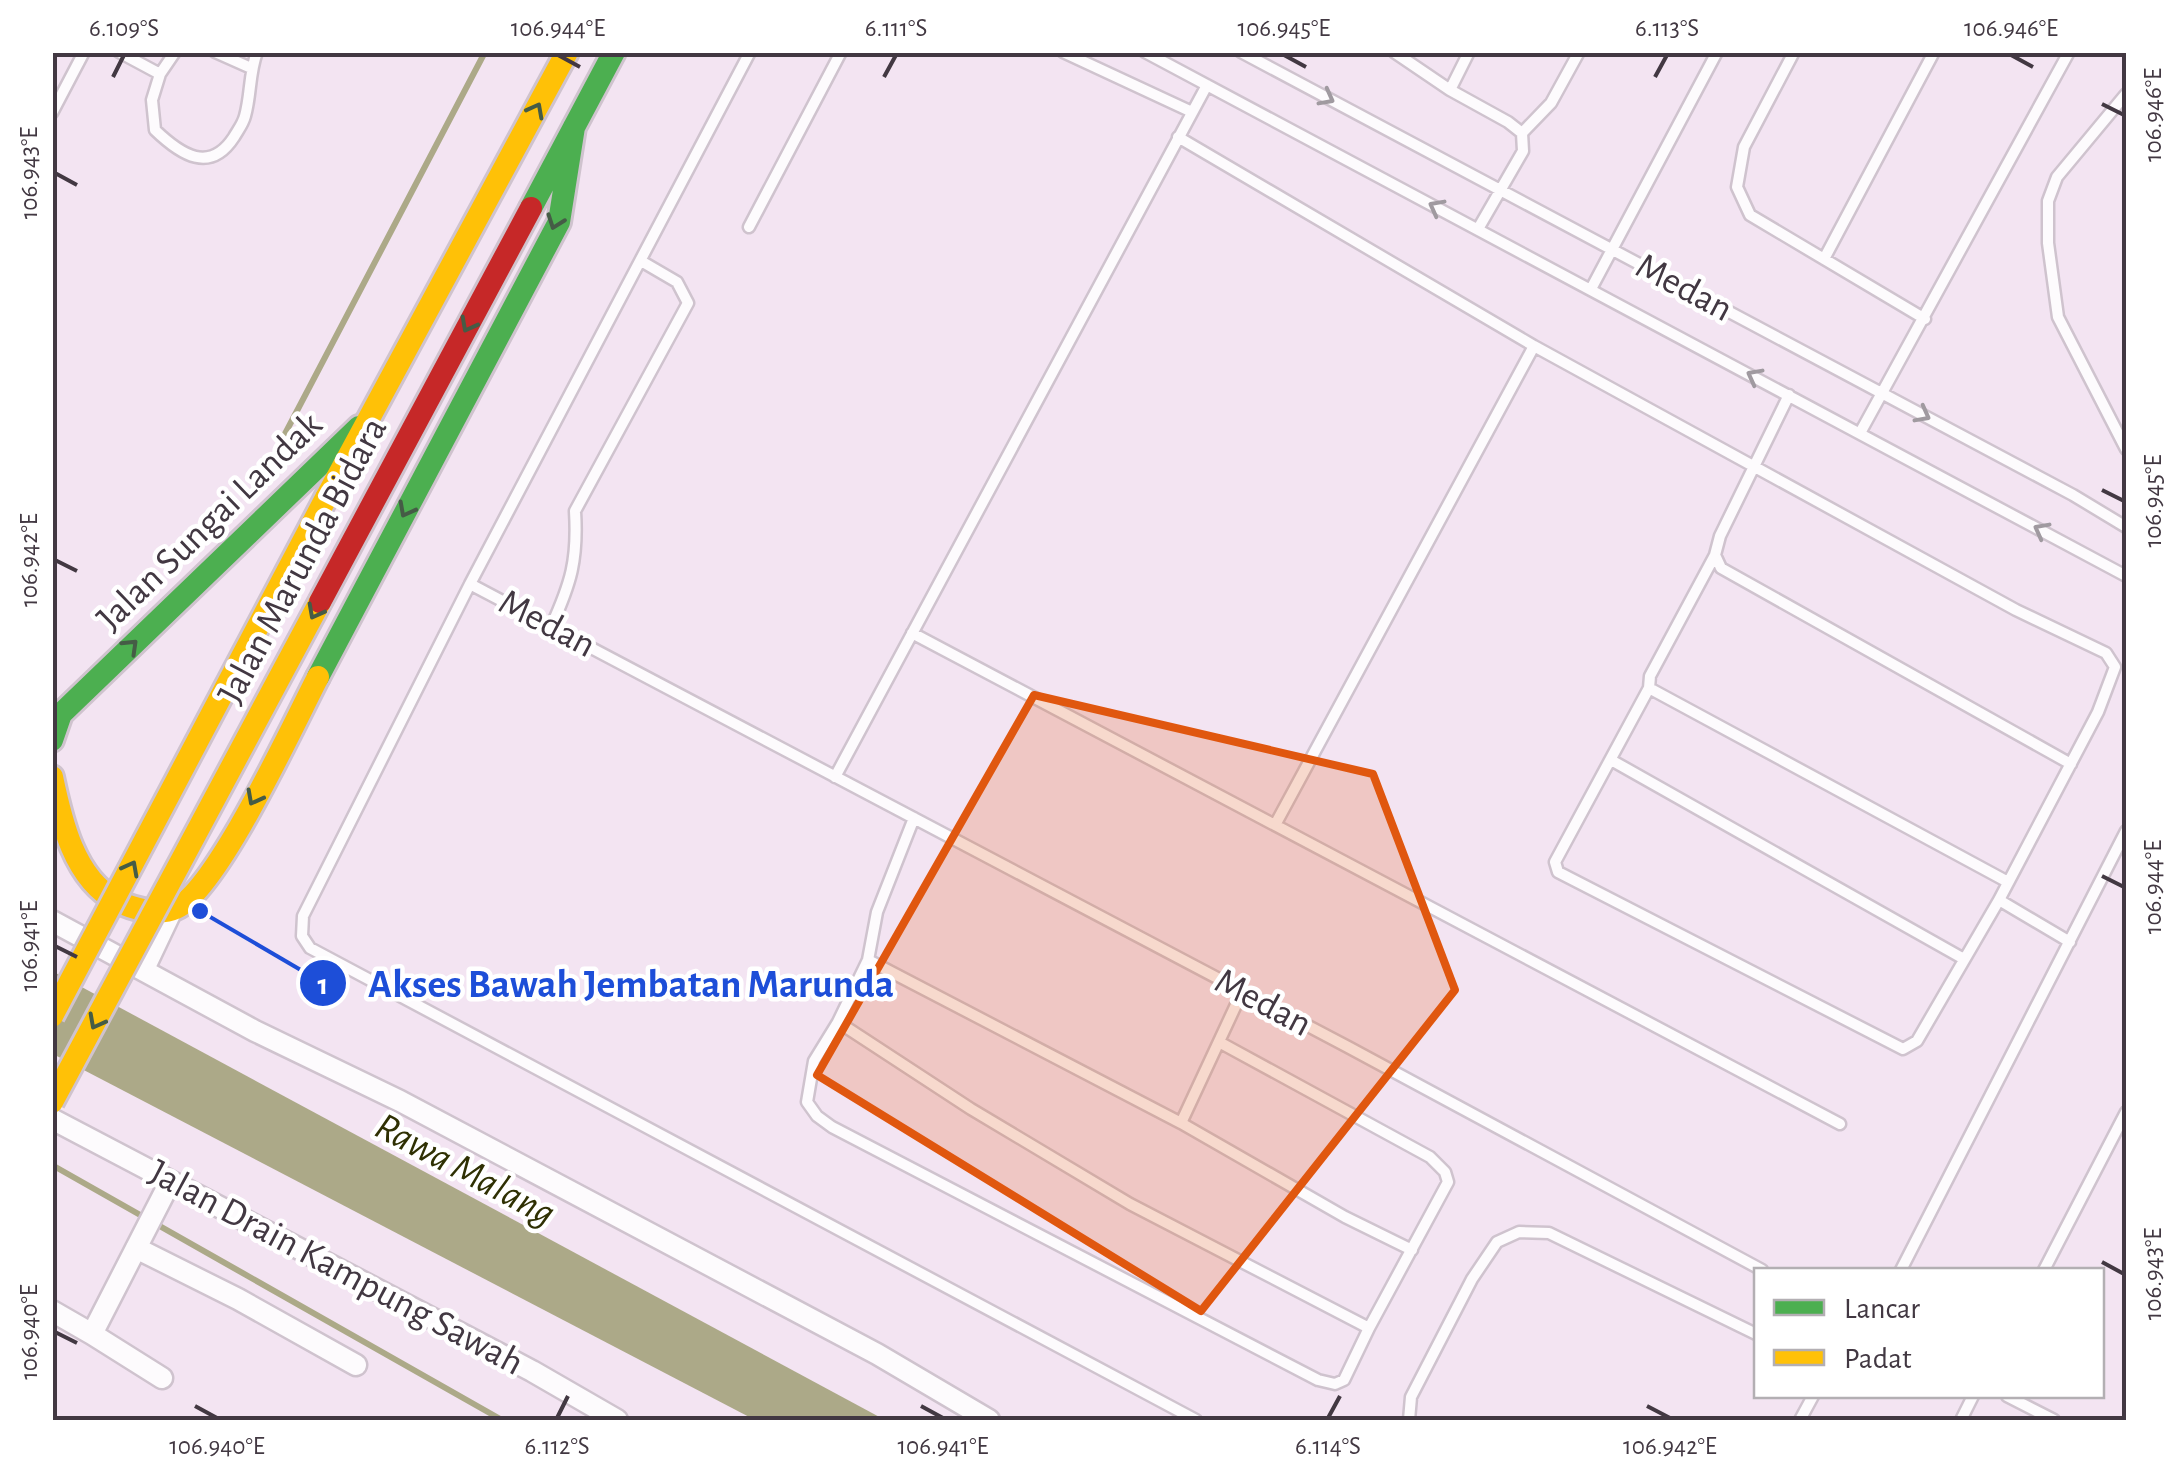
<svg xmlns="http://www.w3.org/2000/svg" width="2179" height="1473" font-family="'Alegreya Sans',sans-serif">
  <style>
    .water { fill: #aca988 }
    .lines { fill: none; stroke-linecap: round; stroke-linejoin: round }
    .stream { stroke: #aca988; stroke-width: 6 }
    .lane-casing { stroke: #cfc3ce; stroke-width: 15 }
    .street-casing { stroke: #cfc3ce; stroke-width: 25 }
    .fast-casing { stroke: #cfc3ce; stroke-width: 28 }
    .slow-casing { stroke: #cfc3ce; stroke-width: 28 }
    .lane { stroke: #fdfbfd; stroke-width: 10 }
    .street { stroke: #fdfbfd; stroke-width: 20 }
    .fast { stroke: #4caf50; stroke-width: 22 }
    .slow { stroke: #ffc107; stroke-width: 22 }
    .slow-bridge-casing { stroke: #cfc3ce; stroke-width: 28; stroke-linecap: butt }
    .jam-bridge-casing { stroke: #cfc3ce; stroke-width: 28; stroke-linecap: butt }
    .slow-bridge { stroke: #ffc107; stroke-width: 22 }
    .jam-bridge { stroke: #c62828; stroke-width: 22 }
    .oneway { stroke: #a09aa0 }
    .oneway2 { stroke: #455c46 }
    .marked { fill: #e0570f; fill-opacity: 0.2; stroke: #e0570f; stroke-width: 8; stroke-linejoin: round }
    .ticks { fill: none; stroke: #423842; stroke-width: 4 }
    .labels { text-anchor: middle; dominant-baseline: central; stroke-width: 9; stroke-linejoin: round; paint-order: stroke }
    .street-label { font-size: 38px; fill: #423842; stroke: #fff }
    .water-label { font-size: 40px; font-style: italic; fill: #2f3003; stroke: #fff }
    .leader { fill: none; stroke: #1d4ed8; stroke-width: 4 }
    .callout-dot { fill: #1d4ed8; stroke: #fff; stroke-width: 4 }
    .mark-label { font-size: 30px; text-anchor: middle; font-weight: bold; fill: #fff }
    .callout-label { font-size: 40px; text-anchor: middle; font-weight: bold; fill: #1d4ed8; stroke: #fff; stroke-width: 9; stroke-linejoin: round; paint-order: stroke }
    .neatline { fill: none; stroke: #423842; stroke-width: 4 }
    .ticks-label { font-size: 25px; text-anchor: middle; fill: #423842 }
  </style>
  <rect width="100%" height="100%" fill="#f3e4f2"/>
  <path class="water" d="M52,971L885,1420H755L53,1054Z"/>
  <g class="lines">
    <path class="stream" d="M277,449L485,52
      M52,1165L502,1420"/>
    <g class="lane-casing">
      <path id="lane" d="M119,52L160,74L152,100L155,130C181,155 210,174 234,137C238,130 243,124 245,116C251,95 249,73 257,52
        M215,52L251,68
        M1063,52L1192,112
        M1145,52L2126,576
        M1241,52L2073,495L2126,527
        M1394,52L1450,90L1508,122L1522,133L1523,151L1478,229
        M1794,52L1744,147L1737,187L1750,215L1925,319
        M160,74L175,52
        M1450,90L1469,52
        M2126,94L2057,177L2048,201V243L2058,317L2126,449
        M52,113L84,52
        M1522,133L1551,103L1579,52
        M1178,137L1534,346L2016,610L2106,653L2115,667L2098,712L1999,900L2070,942
        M749,227L841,52
        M1824,259L1934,52
        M1591,289L1717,52
        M1789,395L1720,536L1715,555L1721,568L2071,764
        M1860,433L2069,52
        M1715,555L1650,676L1649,688L2008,882
        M470,584L750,52
        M551,627C571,583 578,560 575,511L688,303L677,282L641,261
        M912,633L1840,1124
        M1649,688L1555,862L1558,872L1903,1049L1917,1041L1999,900
        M1611,760L1964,959
        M835,777L1207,85
        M914,818L877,912L868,960L838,1022L971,1109L1130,1204L1369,1328L1448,1182L1445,1172L1430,1157L1219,1042
        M1275,825L1534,346
        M868,960L1181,1123
        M1242,992L1181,1123L1345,1217L1412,1250
        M838,1022L814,1061L807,1102L817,1116L832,1127L1318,1380L1335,1384L1344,1380L1369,1328
        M1901,1270L2126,831
        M2044,1270L2126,1112
        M2007,1396L2054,1420
        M1196,1420L310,948L302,936L303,916L470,584L1348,1047L1762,1270
        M1409,1420L1411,1397L1472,1279L1497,1242L1519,1232L1549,1233L1756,1334
        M1800,1420L1813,1396
        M1961,1420L1973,1396"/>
    </g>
    <g class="street-casing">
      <path id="street" d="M52,921L255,1031L400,1101L877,1354L989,1420
        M144,969L171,912
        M52,1119L532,1371L617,1420
        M136,1248L238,1299L356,1365
        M52,1311L92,1334L170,1182
        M92,1334L162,1378"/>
    </g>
    <g class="fast-casing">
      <path id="fast" d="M531,208L614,52
        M318,677L559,222L574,127
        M52,715L61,714L359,427
        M52,740L61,714"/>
    </g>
    <g class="slow-casing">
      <path id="slow" d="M326,498L567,52
        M52,777C61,820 74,879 117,901C133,909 158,916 176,908C217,890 294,723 318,677"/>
    </g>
    <use href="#lane" class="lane"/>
    <use href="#street" class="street"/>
    <use href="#fast" class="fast"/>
    <use href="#slow" class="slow"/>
    <g class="slow-bridge-casing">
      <path id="slow-bridge" d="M52,1016L326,498
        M52,1102L320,602"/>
    </g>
    <g class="jam-bridge-casing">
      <path id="jam-bridge" d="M320,602L531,208"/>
    </g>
    <use href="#slow-bridge" class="slow-bridge"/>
    <use href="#jam-bridge" class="jam-bridge"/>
  </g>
  <defs><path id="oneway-chevron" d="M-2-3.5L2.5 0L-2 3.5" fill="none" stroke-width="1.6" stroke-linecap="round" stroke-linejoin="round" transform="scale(2.5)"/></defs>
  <g class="oneway">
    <use href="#oneway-chevron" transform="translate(1327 98) rotate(28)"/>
    <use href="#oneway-chevron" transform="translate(1436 207) rotate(-152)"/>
    <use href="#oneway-chevron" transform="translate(1754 376) rotate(-152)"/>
    <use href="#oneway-chevron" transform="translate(1923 415) rotate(28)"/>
    <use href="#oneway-chevron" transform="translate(2041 530) rotate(-152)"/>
  </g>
  <g class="oneway2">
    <use href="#oneway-chevron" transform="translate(536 110) rotate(-62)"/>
    <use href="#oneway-chevron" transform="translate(555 222) rotate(110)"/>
    <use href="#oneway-chevron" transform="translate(468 325) rotate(118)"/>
    <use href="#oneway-chevron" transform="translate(406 510) rotate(118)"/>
    <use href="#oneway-chevron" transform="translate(315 612) rotate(118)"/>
    <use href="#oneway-chevron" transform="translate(131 646) rotate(-44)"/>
    <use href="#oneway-chevron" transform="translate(254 798) rotate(118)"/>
    <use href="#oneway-chevron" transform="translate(131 868) rotate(-62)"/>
    <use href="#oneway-chevron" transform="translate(96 1022) rotate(118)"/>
  </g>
  <path class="marked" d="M1034,695L1373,774L1455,990L1201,1311L817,1075Z"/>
  <path class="ticks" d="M558,55L580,67M1284,55L1306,67M2011,55L2033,67M113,77L124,55M884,77L896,55M1655,77L1667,55M2102,104L2124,115M55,173L77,185M2102,490L2124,501M55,560L77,571M2102,876L2124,887M55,946L77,957M2102,1262L2124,1274M55,1332L77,1343M195,1406L217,1418M921,1406L943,1418M1647,1406L1670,1418M557,1418L568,1396M1328,1418L1340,1396"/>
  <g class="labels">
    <g class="street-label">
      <text transform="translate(1684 288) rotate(28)">Medan</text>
      <text transform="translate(210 522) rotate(-44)">Jalan Sungai Landak</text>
      <text transform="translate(303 561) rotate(-62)">Jalan Marunda Bidara</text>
      <text transform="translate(547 624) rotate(28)">Medan</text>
      <text transform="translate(1263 1003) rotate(28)">Medan</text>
      <text transform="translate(336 1268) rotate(28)">Jalan Drain Kampung Sawah</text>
    </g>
    <g class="water-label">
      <text transform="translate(465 1170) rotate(28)">Rawa Malang</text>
    </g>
  </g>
  <path class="leader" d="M200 911L323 983"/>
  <g class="callout-dot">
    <circle cx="200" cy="911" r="10"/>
    <circle cx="323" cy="983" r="25"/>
  </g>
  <g class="mark-label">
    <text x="323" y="994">1</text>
  </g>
  <g class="callout-label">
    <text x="631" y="997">Akses Bawah Jembatan Marunda</text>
  </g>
  <rect width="2179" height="1473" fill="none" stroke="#ffffff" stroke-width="110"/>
  <rect x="1754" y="1268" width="350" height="130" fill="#ffffff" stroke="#b3afb3" stroke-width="2.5"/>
  <rect x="1774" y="1300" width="50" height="15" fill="#4caf50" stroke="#b3afb3" stroke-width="2.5"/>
  <text x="1844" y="1318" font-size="30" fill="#423842">Lancar</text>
  <rect x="1774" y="1350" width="50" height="15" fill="#ffc107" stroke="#b3afb3" stroke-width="2.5"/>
  <text x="1844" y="1368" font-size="30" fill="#423842">Padat</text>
  <rect x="55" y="55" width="2069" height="1363" class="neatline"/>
  <g class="ticks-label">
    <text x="124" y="36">6.109°S</text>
    <text x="558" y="36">106.944°E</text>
    <text x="896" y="36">6.111°S</text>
    <text x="1284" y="36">106.945°E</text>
    <text x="1667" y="36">6.113°S</text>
    <text x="2011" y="36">106.946°E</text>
    <text transform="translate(2152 115) rotate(-90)" y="9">106.946°E</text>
    <text transform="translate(28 173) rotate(-90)" y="9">106.943°E</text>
    <text transform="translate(2152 501) rotate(-90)" y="9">106.945°E</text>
    <text transform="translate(28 560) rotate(-90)" y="9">106.942°E</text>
    <text transform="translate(2152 887) rotate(-90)" y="9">106.944°E</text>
    <text transform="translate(28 946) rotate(-90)" y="9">106.941°E</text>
    <text transform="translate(2152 1274) rotate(-90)" y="9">106.943°E</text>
    <text transform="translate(28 1332) rotate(-90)" y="9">106.940°E</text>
    <text x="217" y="1454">106.940°E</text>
    <text x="557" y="1454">6.112°S</text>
    <text x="943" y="1454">106.941°E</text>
    <text x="1328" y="1454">6.114°S</text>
    <text x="1670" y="1454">106.942°E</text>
  </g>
</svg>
